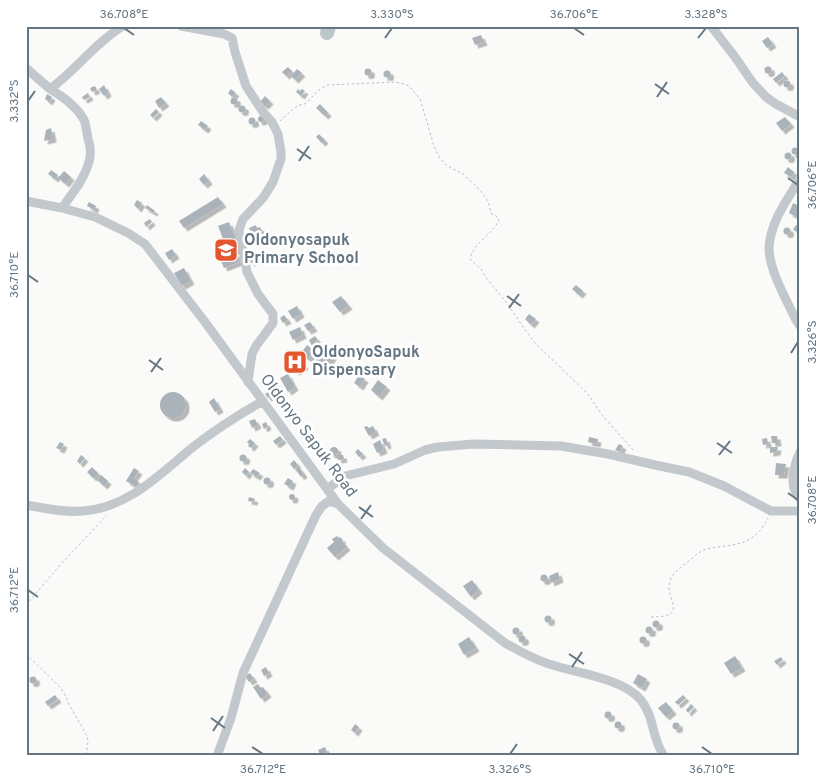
<svg xmlns="http://www.w3.org/2000/svg" width="826" height="782" font-family="Overpass,sans-serif">
  <style>
    .lines { fill: none; stroke-linecap: round; stroke-linejoin: round }
    .river { stroke: #bbc7cb; stroke-width: 14 }
    .building { fill: #aab3b9; filter: url(#shadow) }
    .path { stroke: #bbbfc2; stroke-width: 1; stroke-dasharray: 2.5 2.5; stroke-linecap: butt }
    .street { stroke: #c3c8cc; stroke-width: 9 }
    .ticks { fill: none; stroke: #657683; stroke-width: 2 }
    .labels { text-anchor: middle; dominant-baseline: central; stroke-width: 5; stroke-linejoin: round; paint-order: stroke }
    .poi-label { font-size: 16px; font-weight: bold; fill: #657683; stroke: #fff; text-anchor: start }
    .street-label { font-size: 16px; fill: #657683; stroke: #fff }
    .neatline { fill: none; stroke: #657683; stroke-width: 2 }
    .ticks-label { font-size: 12px; text-anchor: middle; fill: #657683 }
  </style>
  <defs>
    <filter id="shadow"><feDropShadow dx="3.5" dy="3.5" stdDeviation="0" flood-color="#0004"/></filter>
  </defs>
  <rect width="100%" height="100%" fill="#fafaf8"/>
  <g class="lines">
    <path class="river" d="M327,33L329,26"/>
  </g>
  <path class="building" d="M481,35L484,42L475,45L472,38Z
    M768,37L773,44L767,48L762,41Z
    M764.5 70a3.5 3.5 0 1 1 7 0a3.5 3.5 0 1 1-7 0Z
    M288,67L292,71L286,76L282,72Z
    M364.5 72a3.5 3.5 0 1 1 7 0a3.5 3.5 0 1 1-7 0Z
    M297,69L302,73L295,80L291,76Z
    M383.5 74a3.5 3.5 0 1 1 7 0a3.5 3.5 0 1 1-7 0Z
    M782,72L785,76L776,83L773,79Z
    M783.5 84a3.5 3.5 0 1 1 7 0a3.5 3.5 0 1 1-7 0Z
    M104,85L108,93L104,96L99,89Z
    M95,86L97,90L92,92L90,88Z
    M231,89L236,93L232,97L228,93Z
    M298,89L300,91L302,89L305,91L301,96L296,92Z
    M88,93L90,97L84,100L82,97Z
    M47,94L52,97L49,102L45,99Z
    M265,96L270,101L265,106L260,102Z
    M161,97L166,103L159,108L155,101Z
    M230.5 101a3.5 3.5 0 1 1 7 0a3.5 3.5 0 1 1-7 0Z
    M320,104L328,113L325,116L316,108Z
    M238.5 109a3.5 3.5 0 1 1 7 0a3.5 3.5 0 1 1-7 0Z
    M156,109L159,112L153,118L150,115Z
    M258 119a3 3 0 1 1 6 0a3 3 0 1 1-6 0Z
    M785,117L791,124L782,131L776,123Z
    M248.5 121a3.5 3.5 0 1 1 7 0a3.5 3.5 0 1 1-7 0Z
    M201,121L208,126L205,130L198,125Z
    M51,128L53,139L44,141L46,130Z
    M319,134L325,140L322,143L316,137Z
    M791.5 151a3.5 3.5 0 1 1 7 0a3.5 3.5 0 1 1-7 0Z
    M784.5 156a3.5 3.5 0 1 1 7 0a3.5 3.5 0 1 1-7 0Z
    M788,167L794,172L791,177L784,173Z
    M51,170L58,175L55,179L48,174Z
    M64,171L71,177L66,184L58,178Z
    M204,174L209,181L204,185L199,179Z
    M218,197L223,204L184,228L179,221Z
    M137,200L142,203L138,209L134,205Z
    M89,202L96,206L94,210L87,206Z
    M793,203L800,206V219L789,213Z
    M147,205L155,211L154,213L145,208Z
    M150,219L152,222L146,227L144,223Z
    M800,221V227L796,232L793,229Z
    M229,222L236,240L225,244L218,226Z
    M256,225L257,228L260,227L262,231L259,232L260,235L253,238L249,228Z
    M783.5 231a3.5 3.5 0 1 1 7 0a3.5 3.5 0 1 1-7 0Z
    M235,241L239,249L232,252L228,245Z
    M172,249L176,255L169,260L165,253Z
    M236,253L239,262L224,268L220,259Z
    M251,255L252,258L255,256L257,260L251,263L248,256Z
    M184,268L191,281L182,286L174,273Z
    M576,285L583,291L579,295L572,289Z
    M341,296L349,306L340,312L332,302Z
    M297,306L301,314L293,319L288,311Z
    M529,314L536,319L531,325L525,319Z
    M284,315L288,320L283,323L280,318Z
    M310,322L314,328L308,331L304,325Z
    M300,327L303,335L293,340L289,332Z
    M315,336L318,340L315,342L317,346L313,348L309,340Z
    M307,345L315,351L308,359L301,353Z
    M346,345L354,349L353,352L345,349Z
    M324,348L334,355L325,368L315,361Z
    M295,352L305,366L296,372L286,358Z
    M288,374L295,387L288,392L280,378Z
    M359,375L365,379L360,387L354,383Z
    M378,380L387,387L379,397L371,390Z
    M272,389L275,393L268,398L265,394Z
    M160 405a13 13 0 1 1 26 0a13 13 0 1 1-26 0Z
    M214,398L220,409L215,412L209,402Z
    M255,419L258,425L252,428L249,421Z
    M266,422L268,426L264,429L262,424Z
    M367,426L369,428L373,426L376,432L369,436L364,427Z
    M280,436L283,440L276,445L273,441Z
    M771,436H777L778,443H772Z
    M589,437L598,439L597,444L588,442Z
    M386,438L388,445L385,446L382,439Z
    M767,438L768,444L763,445L762,439Z
    M250,439L255,443L251,448L248,446L249,444L247,442Z
    M380,440L384,450L377,453L373,444Z
    M60,442L64,444L61,450L56,448Z
    M619,444L623,446L620,452L615,450Z
    M770,447H778L777,452L770,453Z
    M330 451a4 4 0 1 1 8 0a4 4 0 1 1-8 0Z
    M358,449L363,454L359,457L355,452Z
    M239.5 458a3.5 3.5 0 1 1 7 0a3.5 3.5 0 1 1-7 0Z
    M81,455L85,458L80,464L77,461Z
    M337,455H343L344,459L338,460Z
    M294,460L298,465L294,469L290,464Z
    M776,463L786,464L784,475H775Z
    M92,467L98,473L93,478L87,472Z
    M299,467L304,474L301,477L296,470Z
    M134,468L139,471L134,478L139,482L136,487L126,481Z
    M245,468L249,472L246,476L242,472Z
    M253,469L260,473L257,477L250,473Z
    M101,475L108,481L104,486L97,480Z
    M263.5 481a3.5 3.5 0 1 1 7 0a3.5 3.5 0 1 1-7 0Z
    M288,478L293,481L290,487L284,484Z
    M289 497a3 3 0 1 1 6 0a3 3 0 1 1-6 0Z
    M249,497L255,499L254,502L248,501Z
    M337,536L339,538L340,537L343,540L342,541L347,547L335,557L327,548L334,542L332,539Z
    M558,572L560,579L551,583L549,576Z
    M540.5 578a3.5 3.5 0 1 1 7 0a3.5 3.5 0 1 1-7 0Z
    M472,580L479,590L471,597L463,586Z
    M544.5 619a3.5 3.5 0 1 1 7 0a3.5 3.5 0 1 1-7 0Z
    M652.5 624a3.5 3.5 0 1 1 7 0a3.5 3.5 0 1 1-7 0Z
    M645.5 630a3.5 3.5 0 1 1 7 0a3.5 3.5 0 1 1-7 0Z
    M512.5 631a3.5 3.5 0 1 1 7 0a3.5 3.5 0 1 1-7 0Z
    M518.5 639a3.5 3.5 0 1 1 7 0a3.5 3.5 0 1 1-7 0Z
    M639.5 640a3.5 3.5 0 1 1 7 0a3.5 3.5 0 1 1-7 0Z
    M469,637L476,648L464,655L458,644Z
    M735,656L742,668L731,674L724,663Z
    M781,657L783,660L777,665L774,661Z
    M266,667L269,673L264,676L261,670Z
    M250,673L254,679L249,682L245,676Z
    M638,674L647,679L642,688L633,683Z
    M29.5 680a3.5 3.5 0 1 1 7 0a3.5 3.5 0 1 1-7 0Z
    M258,684L261,688L263,687L268,694L261,699L253,687Z
    M55,695L58,699L48,706L45,702Z
    M683,695L686,698L678,705L675,702Z
    M666,702L673,711L666,717L658,708Z
    M691,704L694,707L688,713L686,710Z
    M604.5 715a3.5 3.5 0 1 1 7 0a3.5 3.5 0 1 1-7 0Z
    M614.5 725a3.5 3.5 0 1 1 7 0a3.5 3.5 0 1 1-7 0Z
    M672.5 726a3.5 3.5 0 1 1 7 0a3.5 3.5 0 1 1-7 0Z
    M355,724L359,727L355,733L351,730Z
    M325,747L327,752L320,755L318,750Z"/>
  <g class="lines">
    <path class="path" d="M280,121L293,109L299,105L305,104L321,88L328,85L395,82L404,84L409,86L420,99L435,149L440,158L445,164L451,168L463,174L479,189L488,201L491,213L496,216L499,219C495,233 475,241 470,258L472,261L481,269L487,279L507,303L523,327L535,343L588,394L602,415L634,451
      M26,605L61,564L107,515
      M651,617C691,617 664,599 670,581C673,571 686,564 694,557C700,550 709,548 718,547C742,544 756,542 768,518
      M26,654L59,686L64,693L71,708L87,736L88,742L86,756"/>
    <path class="street" d="M181,26L224,34L232,38L235,52L246,86L263,112L272,122L278,134L281,152V159L273,182L263,198L243,219L239,230L247,272L258,294L273,314V323L256,346L252,354L248,382
      M711,26L735,57L753,83L766,97L776,104L800,117
      M26,68L50,89C76,70 95,43 123,26
      M50,89C62,96 77,107 84,120C86,125 87,133 88,139C91,147 91,157 88,165C83,181 71,195 62,208
      M800,181L796,185C784,204 770,225 769,248C769,270 787,301 796,320L800,326
      M26,201L62,208L95,217L128,233L145,244L205,322L338,504L383,548L505,643C519,651 533,659 549,664C576,673 623,678 641,700C655,718 651,737 664,756
      M800,452C795,462 791,477 794,488C795,492 798,496 800,499
      M327,489L345,476L394,464L425,450L438,447L474,444L561,446L608,454L655,465L689,472L724,486L771,511H800
      M26,505C45,508 64,513 83,511C128,508 160,474 193,447C215,430 238,415 263,401
      M217,756L231,718L243,673L316,515L322,506L329,501L338,504"/>
  </g>
  <path class="ticks" d="M124,28L134,35M574,28L584,35M385,38L392,28M698,38L706,28M655,84L669,94M657,97L667,82M28,101L35,91M297,149L311,159M299,161L309,146M788,178L798,185M28,275L38,282M507,296L521,306M509,308L519,294M791,353L798,342M149,360L163,370M151,372L161,358M717,443L732,453M719,455L730,441M788,493L798,500M359,507L373,517M361,519L371,505M28,590L38,597M569,654L584,664M572,667L582,652M211,718L225,728M213,731L223,716M252,747L263,754M702,747L712,754M510,754L517,744"/>
  <defs>
    <g id="school-square" transform="scale(1.25)"><rect x="-9" y="-9" width="18" height="18" rx="4" fill="#e4572e" stroke="#fff"/><path d="M0-5L7-2L0 1L-7-2ZM-4 1L0 2.5L4 1V4Q0 6-4 4Z" fill="#fff"/></g>
    <g id="hospital-square" transform="scale(1.25)"><rect x="-9" y="-9" width="18" height="18" rx="4" fill="#e4572e" stroke="#fff"/><path d="M-5-5h3v3.5h4V-5h3V5h-3V1.5h-4V5h-3Z" fill="#fff"/></g>
  </defs>
  <g fill-rule="evenodd">
    <use href="#school-square" x="226" y="250"/>
    <use href="#hospital-square" x="295" y="362"/>
  </g>
  <g class="labels">
    <g class="poi-label">
      <text x="244" y="241">Oldonyosapuk<tspan x="244" dy="18">Primary School</tspan></text>
      <text x="312" y="353">OldonyoSapuk<tspan x="312" dy="18">Dispensary</tspan></text>
    </g>
    <g class="street-label">
      <text transform="translate(308 436) rotate(53)">Oldonyo Sapuk Road</text>
    </g>
  </g>
  <rect width="826" height="782" fill="none" stroke="#ffffff" stroke-width="55"/>
  <rect x="28" y="28" width="770" height="726" class="neatline"/>
  <g class="ticks-label">
    <text x="124" y="18">36.708°E</text>
    <text x="392" y="18">3.330°S</text>
    <text x="574" y="18">36.706°E</text>
    <text x="706" y="18">3.328°S</text>
    <text transform="translate(14 101) rotate(-90)" y="4">3.332°S</text>
    <text transform="translate(812 185) rotate(-90)" y="4">36.706°E</text>
    <text transform="translate(14 275) rotate(-90)" y="4">36.710°E</text>
    <text transform="translate(812 342) rotate(-90)" y="4">3.326°S</text>
    <text transform="translate(812 500) rotate(-90)" y="4">36.708°E</text>
    <text transform="translate(14 590) rotate(-90)" y="4">36.712°E</text>
    <text x="263" y="773">36.712°E</text>
    <text x="510" y="773">3.326°S</text>
    <text x="712" y="773">36.710°E</text>
  </g>
</svg>
